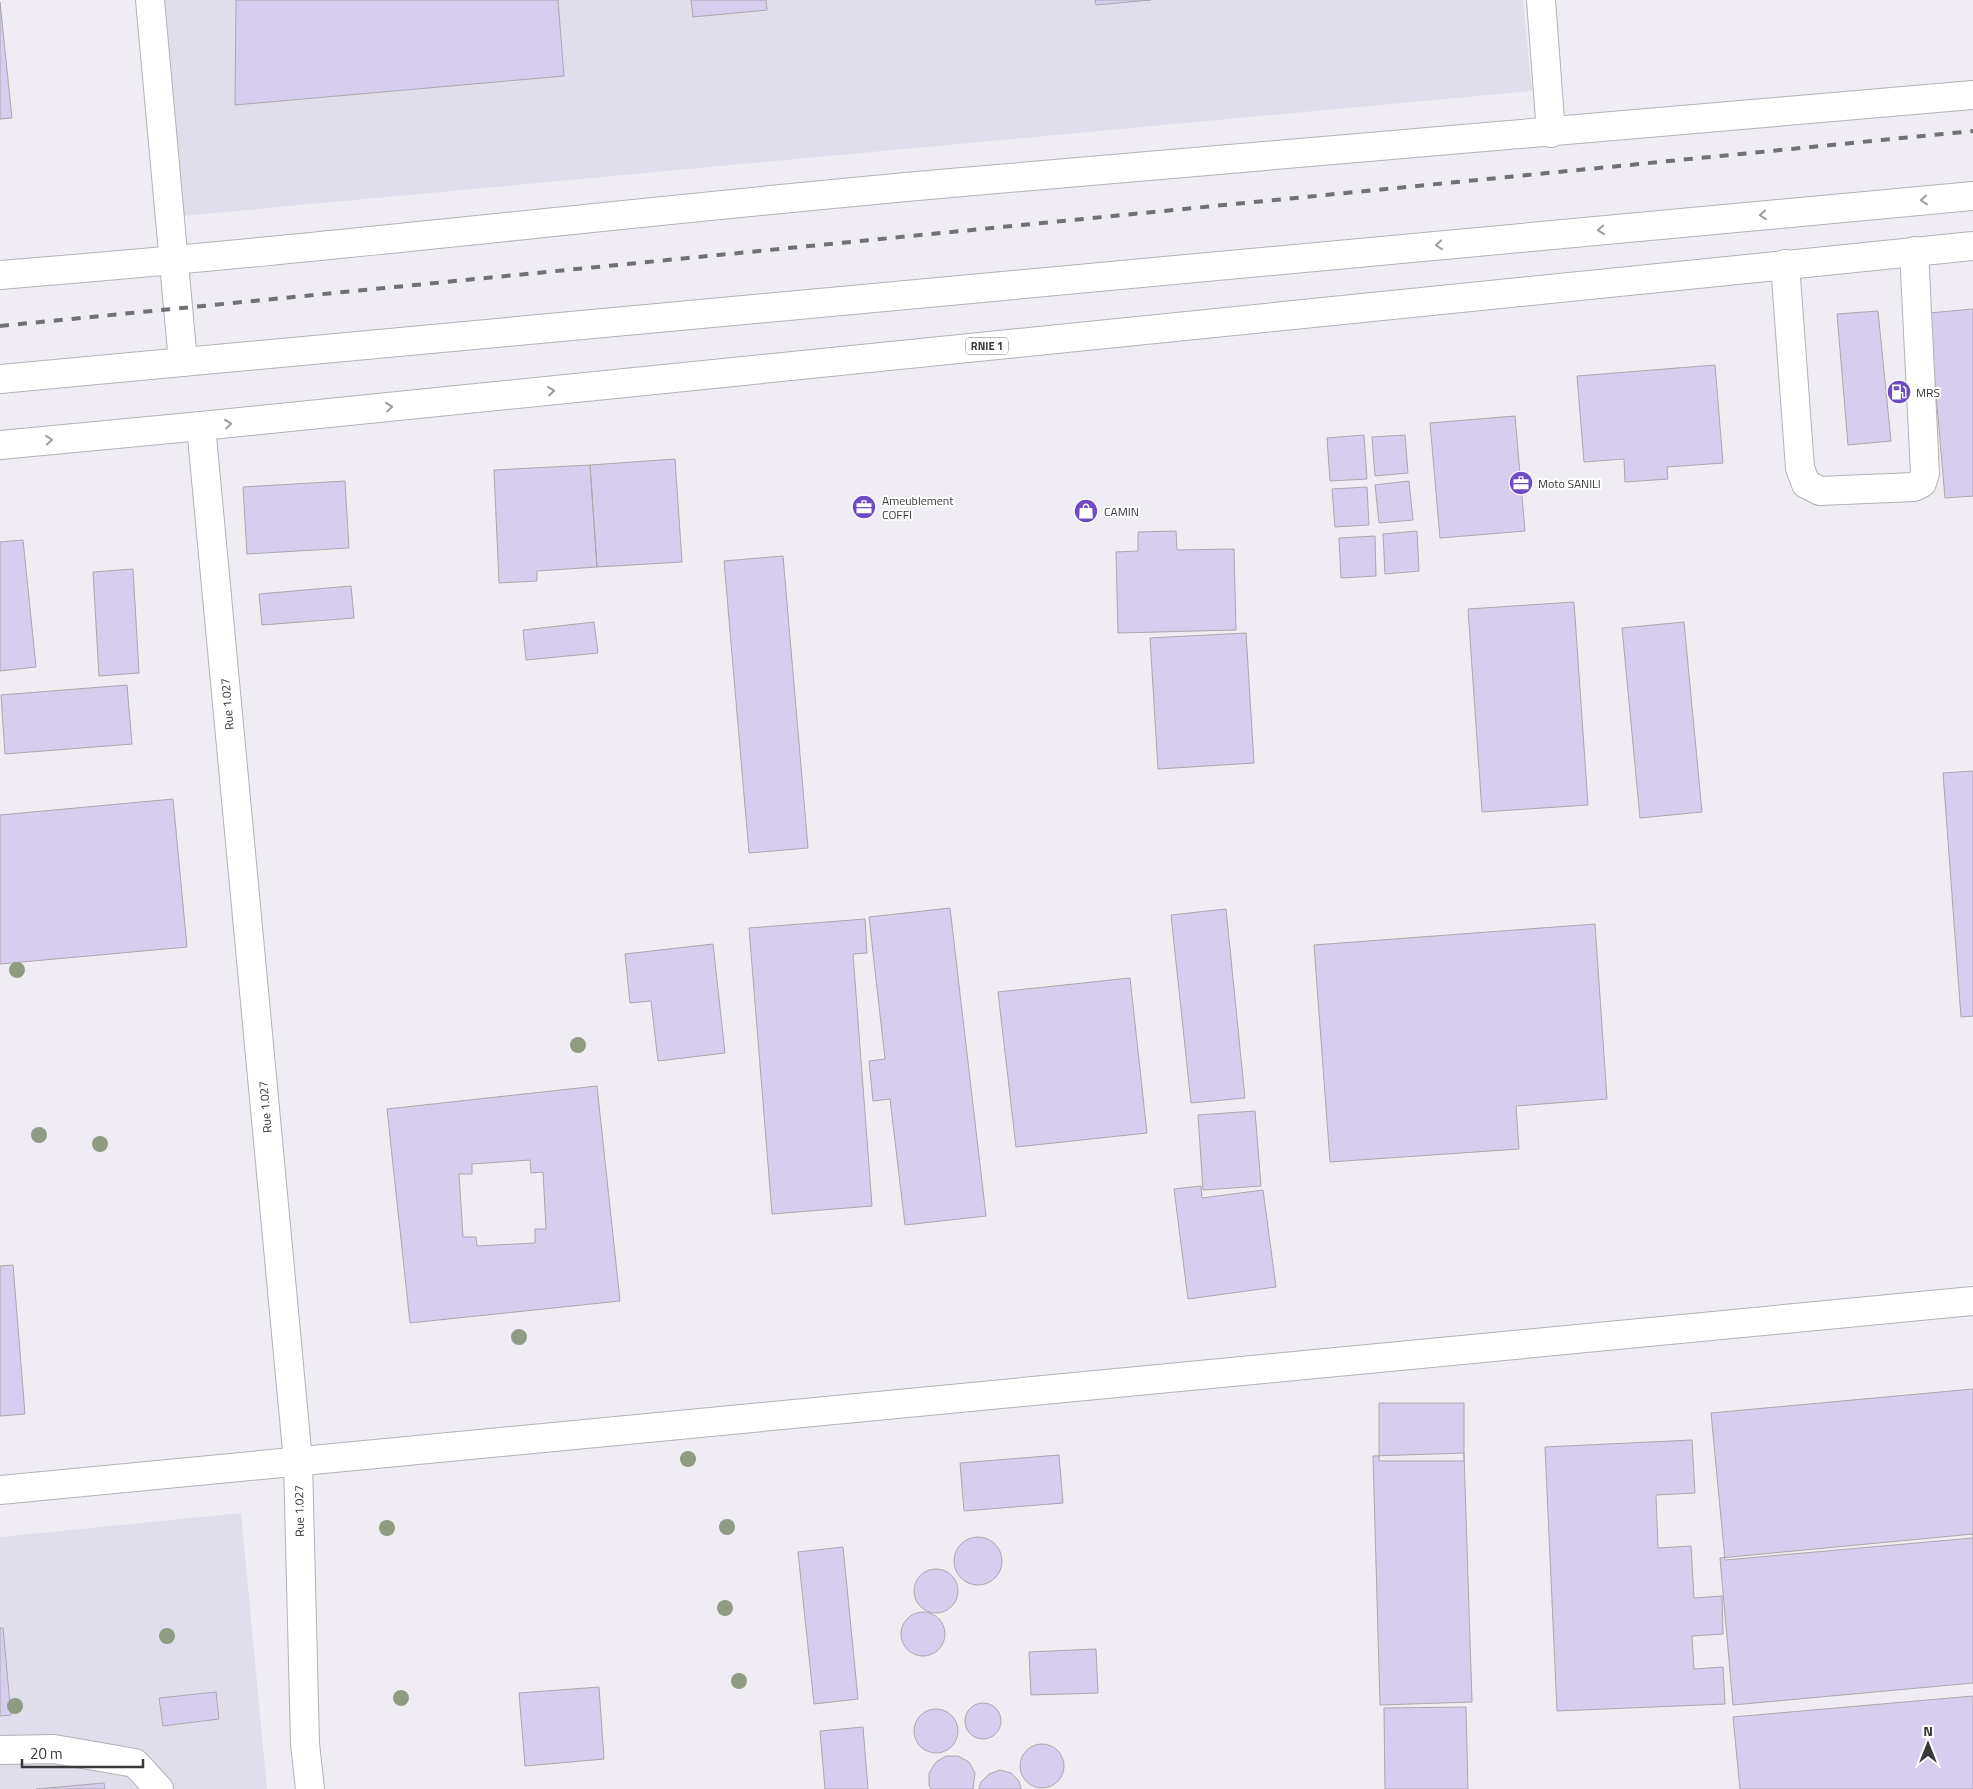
<svg xmlns="http://www.w3.org/2000/svg" width="1973" height="1789" font-family="'Titillium Web',sans-serif">
  <style>
    .built { fill: #e1deeb }
    .building { fill: #d7ceef; stroke: #a9a7ad; fill-rule: evenodd }
    .lines { fill: none; stroke-linecap: round; stroke-linejoin: round }
    .minor-casing { stroke: #b2b1b6; stroke-width: 30 }
    .highway-casing { stroke: #b2b1b6; stroke-width: 30 }
    .minor { stroke: #fff; stroke-width: 28 }
    .highway { stroke: #fff; stroke-width: 28 }
    .rail { stroke: #717074; stroke-width: 4; stroke-dasharray: 9 9; stroke-linecap: butt }
    .tree { fill: #909b83 }
    .oneway { stroke: #9c9c9c }
    .labels { text-anchor: middle; dominant-baseline: central; stroke-width: 4; stroke-linejoin: round; paint-order: stroke }
    .shield { fill: #fff; stroke: #747475; stroke-width: 1 }
    .shield-label { font-size: 11px; font-weight: bold; fill: #38383a }
    .poi-label { font-size: 12px; fill: #38383a; stroke: #fff; text-anchor: start }
    .street-label { font-size: 12px; fill: #38383a; stroke: #fff }
  </style>
  <rect width="100%" height="100%" fill="#efedf3"/>
  <path class="built" d="M160,0H1523L1532,91L182,216Z
    M241,1513L267,1789H0V1537Z"/>
  <path class="building" d="M236,0H558L564,76L235,105Z
    M691,0H766L767,10L693,17Z
    M1095,0H1151L1096,5Z
    M0,2L12,118L0,119Z
    M1973,309V496L1945,498L1929,313Z
    M1878,311L1891,441L1848,445L1837,314Z
    M1715,365L1723,463L1667,467L1668,479L1625,482L1624,459L1584,462L1577,376Z
    M1515,416L1525,531L1440,538L1430,423Z
    M1364,435L1367,479L1330,481L1327,438Z
    M1405,435L1408,473L1375,476L1372,437Z
    M675,459L682,562L597,567L590,465Z
    M590,465L597,567L537,571V581L499,583L494,470Z
    M345,481L349,548L247,554L243,487Z
    M1409,481L1413,520L1379,523L1375,485Z
    M1367,487L1369,525L1335,527L1332,489Z
    M1176,531L1177,550L1234,549L1236,630L1118,633L1116,552L1138,551V532Z
    M1417,531L1419,571L1385,574L1383,534Z
    M1375,536L1376,576L1341,578L1339,538Z
    M23,540L36,667L0,671V542Z
    M783,556L808,848L749,853L724,561Z
    M133,569L139,673L99,676L93,572Z
    M351,586L354,618L262,625L259,594Z
    M1574,602L1588,805L1482,812L1468,609Z
    M594,622L598,653L526,660L523,630Z
    M1684,622L1702,812L1640,818L1622,628Z
    M1246,633L1254,763L1158,769L1150,638Z
    M127,685L132,744L5,754L1,695Z
    M1973,771V1016L1961,1017L1943,773Z
    M173,799L187,947L0,964V815Z
    M950,908L986,1216L905,1225L890,1099L873,1101L869,1061L885,1059L869,917Z
    M1226,909L1245,1098L1191,1103L1171,915Z
    M865,919L867,953L853,954L872,1206L772,1214L749,928Z
    M1595,924L1607,1099L1516,1106L1519,1149L1330,1162L1314,945Z
    M713,944L725,1053L658,1061L651,1001L630,1003L625,954Z
    M1130,978L1147,1133L1016,1147L998,992Z
    M597,1086L620,1301L410,1323L387,1109ZM530,1160L531,1173L543,1172L546,1229H535V1243L477,1246L476,1237H463L459,1174H472V1164Z
    M1255,1111L1261,1186L1203,1190L1198,1115Z
    M1201,1186L1202,1198L1263,1190L1276,1287L1188,1299L1174,1189Z
    M13,1265L25,1414L0,1416V1266Z
    M1973,1389V1538L1725,1560L1711,1413Z
    M1379,1403H1464V1461H1379Z
    M1692,1440L1695,1493L1656,1495L1658,1548L1691,1546L1694,1598L1722,1596L1723,1634L1692,1636L1694,1669L1723,1667L1725,1704L1557,1711L1545,1447Z
    M1464,1453L1472,1702L1380,1705L1373,1456Z
    M1059,1455L1063,1503L964,1511L960,1463Z
    M1973,1534V1683L1733,1705L1720,1558Z
    M954 1561a24 24 0 1 1 48 0a24 24 0 1 1-48 0Z
    M843,1547L858,1699L814,1704L798,1552Z
    M914 1591a22 22 0 1 1 44 0a22 22 0 1 1-44 0Z
    M901 1634a22 22 0 1 1 44 0a22 22 0 1 1-44 0Z
    M0,1628H3L11,1715L0,1716Z
    M1096,1649L1098,1693L1031,1695L1029,1652Z
    M599,1687L604,1759L525,1766L519,1693Z
    M216,1692L219,1719L163,1726L159,1698Z
    M1973,1696V1789H1740L1733,1717Z
    M965 1721a18 18 0 1 1 36 0a18 18 0 1 1-36 0Z
    M1466,1707L1468,1789H1385L1384,1708Z
    M914 1731a22 22 0 1 1 44 0a22 22 0 1 1-44 0Z
    M863,1727L868,1789H825L820,1731Z
    M1020 1766a22 22 0 1 1 44 0a22 22 0 1 1-44 0Z
    M946,1756H958L969,1762L975,1773L973,1789H931L929,1785V1773L936,1762Z
    M1000,1770L1011,1773L1019,1781L1021,1789H979L981,1782L989,1774Z
    M104,1783L105,1789H36Z"/>
  <g class="lines">
    <g class="minor-casing">
      <path id="minor" d="M150,0L183,362
        M1541,0L1551,133
        M1785,264L1800,468L1806,484L1820,491L1914,487L1922,483L1925,473L1914,251
        M0,275C318,250 634,211 951,183C1292,153 1633,126 1973,95
        M201,426L298,1461L305,1744L310,1789
        M0,1490L1973,1301
        M0,1750L54,1749L135,1763L159,1789"/>
    </g>
    <g class="highway-casing">
      <path id="highway" d="M0,379L1973,196
        M0,445L201,426L1973,246"/>
    </g>
    <use href="#minor" class="minor"/>
    <use href="#highway" class="highway"/>
    <path class="rail" d="M0,326L1973,131"/>
  </g>
  <g class="tree">
    <circle cx="17" cy="970" r="8"/>
    <circle cx="578" cy="1045" r="8"/>
    <circle cx="39" cy="1135" r="8"/>
    <circle cx="100" cy="1144" r="8"/>
    <circle cx="519" cy="1337" r="8"/>
    <circle cx="688" cy="1459" r="8"/>
    <circle cx="727" cy="1527" r="8"/>
    <circle cx="387" cy="1528" r="8"/>
    <circle cx="725" cy="1608" r="8"/>
    <circle cx="167" cy="1636" r="8"/>
    <circle cx="739" cy="1681" r="8"/>
    <circle cx="401" cy="1698" r="8"/>
    <circle cx="15" cy="1706" r="8"/>
  </g>
  <defs><path id="oneway-chevron" d="M-2-3.5L2.5 0L-2 3.5" fill="none" stroke-width="1.6" stroke-linecap="round" stroke-linejoin="round" transform="scale(1.25)"/></defs>
  <g class="oneway">
    <use href="#oneway-chevron" transform="translate(1924 200) rotate(175)"/>
    <use href="#oneway-chevron" transform="translate(1763 215) rotate(175)"/>
    <use href="#oneway-chevron" transform="translate(1601 230) rotate(175)"/>
    <use href="#oneway-chevron" transform="translate(1439 245) rotate(175)"/>
    <use href="#oneway-chevron" transform="translate(551 391) rotate(-6)"/>
    <use href="#oneway-chevron" transform="translate(389 407) rotate(-6)"/>
    <use href="#oneway-chevron" transform="translate(228 424) rotate(-6)"/>
    <use href="#oneway-chevron" transform="translate(49 440) rotate(-5)"/>
  </g>
  <defs>
    <g id="fuel-disc" transform="scale(1.25)"><circle r="9.5" fill="#6e4bc4" stroke="#fff"/><path d="M-5.5-6h7V0h2V4h1.3V-2.5L3-4.5l.8-.8L6-3V5H2.5V1h-1V6h-7ZM-4.2-4.7v3.2H.2V-4.7Z" fill="#fff"/></g>
    <g id="office-disc" transform="scale(1.25)"><circle r="9.5" fill="#6e4bc4" stroke="#fff"/><path d="M-6-3h4V-5.5h4V-3h4V5H-6ZM-1-4.5V-3h2v-1.5ZM-6 0V1H6V0Z" fill="#fff"/></g>
    <g id="shop-disc" transform="scale(1.25)"><circle r="9.5" fill="#6e4bc4" stroke="#fff"/><path d="M-5-2.5h2.3a2.7 3.5 0 0 1 5.4 0H5L5.5 6h-11ZM-1.5-2.5h3a1.5 2.3 0 0 0-3 0Z" fill="#fff"/></g>
  </defs>
  <g fill-rule="evenodd">
    <use href="#fuel-disc" x="1899" y="392"/>
    <use href="#office-disc" x="1521" y="483"/>
    <use href="#office-disc" x="864" y="507"/>
    <use href="#shop-disc" x="1086" y="511"/>
  </g>
  <g class="labels">
    <rect class="shield" x="966" y="337.5" width="42" height="17" rx="4"/>
    <g class="shield-label">
      <text x="987" y="346">RNIE 1</text>
    </g>
    <g class="poi-label">
      <text x="1916" y="392">MRS</text>
      <text x="1538" y="483">Moto SANILI</text>
      <text x="882" y="500">Ameublement<tspan x="882" dy="14">COFFI</tspan></text>
      <text x="1104" y="511">CAMIN</text>
    </g>
    <g class="street-label">
      <text transform="translate(227 704) rotate(-95)">Rue 1.027</text>
      <text transform="translate(265 1107) rotate(-95)">Rue 1.027</text>
      <text transform="translate(299 1511) rotate(-91)">Rue 1.027</text>
    </g>
  </g>
  <g transform="translate(1928 1744)" stroke="#ffffff" stroke-width="4" paint-order="stroke">
  <path d="M0-4L9 19L0 12L-9 19Z" fill="#38383a"/>
  <text y="-8" font-size="14" font-weight="bold" text-anchor="middle" fill="#38383a">N</text>
  </g>
  <path d="M22 1759v8h121v-8" fill="none" stroke="#38383a" stroke-width="2.5"/>
  <text x="30" y="1759" font-size="15" fill="#38383a" stroke="#ffffff" stroke-width="4" paint-order="stroke">20 m</text>
</svg>
